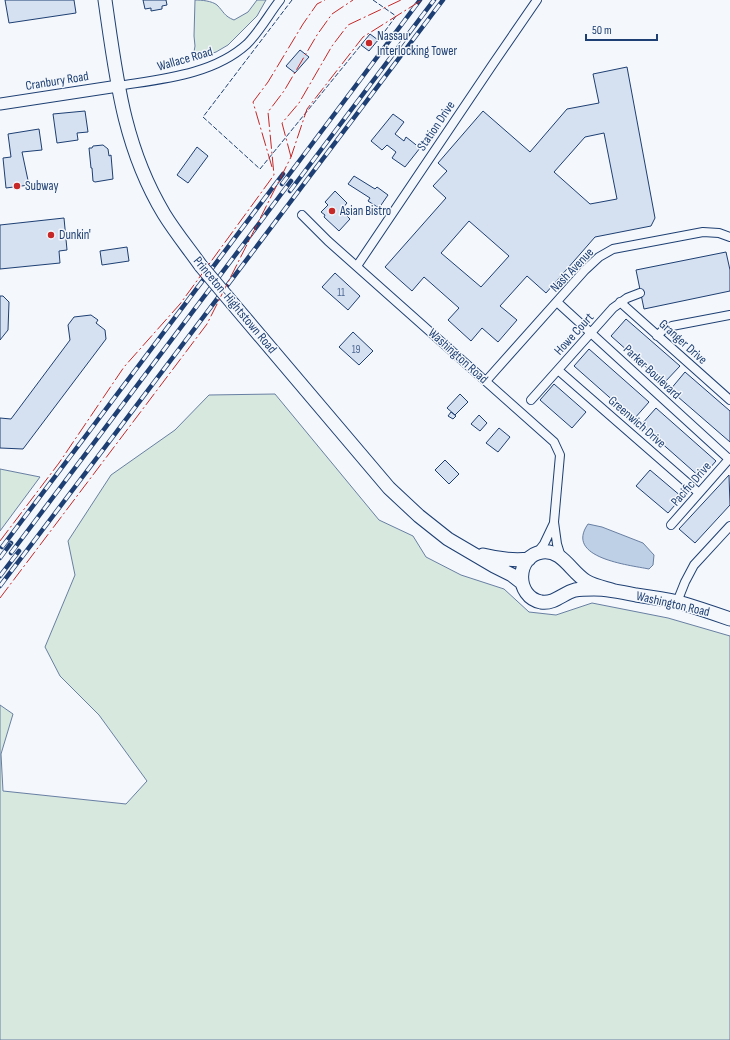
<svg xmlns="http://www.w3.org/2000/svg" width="730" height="1040" font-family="'Sofia Sans Condensed',sans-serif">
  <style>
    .green { fill: #d7e8df; stroke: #687fa3 }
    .water { fill: #bed0e5; stroke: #687fa3 }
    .building { fill: #d5e0f0; stroke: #1d3f73; fill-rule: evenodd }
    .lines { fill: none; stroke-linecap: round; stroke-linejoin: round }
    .minor-casing { stroke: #1d3f73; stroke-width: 10 }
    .tertiary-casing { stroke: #1d3f73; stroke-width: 13 }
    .primary-casing { stroke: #1d3f73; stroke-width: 15 }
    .minor { stroke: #f4f7fb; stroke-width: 8 }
    .tertiary { stroke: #f4f7fb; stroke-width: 11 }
    .primary { stroke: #f4f7fb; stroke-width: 13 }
    .rail-casing { stroke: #1d3f73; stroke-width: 4.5 }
    .rail { stroke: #f4f7fb; stroke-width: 3; stroke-dasharray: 9; stroke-linecap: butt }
    .primary-bridge-casing { stroke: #1d3f73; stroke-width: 15; stroke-linecap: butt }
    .primary-bridge { stroke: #f4f7fb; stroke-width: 13 }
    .fence { stroke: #1d3f73; stroke-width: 1; stroke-dasharray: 5 2; stroke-linecap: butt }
    .power { stroke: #c62828; stroke-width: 1; stroke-dasharray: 14 3 2 3; stroke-linecap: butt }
    .poi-dot { fill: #c62828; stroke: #f4f7fb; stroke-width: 1.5 }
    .labels { text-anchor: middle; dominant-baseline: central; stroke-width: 3; stroke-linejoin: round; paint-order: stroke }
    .number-label { font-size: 11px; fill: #4b6792 }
    .poi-label { font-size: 13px; fill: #1d3f73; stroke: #f4f7fb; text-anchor: start }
    .street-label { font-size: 13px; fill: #1d3f73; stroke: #f4f7fb }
  </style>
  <rect width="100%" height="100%" fill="#f4f7fb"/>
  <path class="green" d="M195,0C202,0 212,1 217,5C224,12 224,16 234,20L248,12L257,0H266L257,16L228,45L216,52L196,59L193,58L195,46L194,36Z
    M275,394L379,520L413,536L426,557L461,575L504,589L529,612L556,615L592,603L668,618L730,636V1040H0V705L13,714L1,754L3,791L126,804L147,781L99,715L60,676L45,647L75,575L68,541L111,475L175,430L209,395Z
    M0,469L40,477L0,531Z"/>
  <path class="water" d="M588,524L602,527L643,543L654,555L653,565L649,569C629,565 564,558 588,524Z"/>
  <path class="building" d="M5,0H74L76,13L9,23Z
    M143,0H166L167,5L162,6V9L151,11V8L145,9Z
    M370,34L378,40L369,51L361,45Z
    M300,50L309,57L295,73L286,66Z
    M627,67L655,218L651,226L595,237L546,293L527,276L500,306L517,320L498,342L482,328L471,341L448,320L459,308L424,277L412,291L385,267L446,198L433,186L447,171L438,163L483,111L530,152L567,109L599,103L593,74ZM604,133L617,199L590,204L554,172L585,137ZM469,221L509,256L481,287L441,253Z
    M85,111L88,132L77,133L78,140L57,143L53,114Z
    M393,114L404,122L395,134L404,141L406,137L420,148L405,167L392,158L396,152L387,145L382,150L371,141Z
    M39,129L42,150L22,152L29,185L6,188L3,158L11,157L8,134Z
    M103,145L108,149L109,156L111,155L113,179L95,182L93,181L92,168H91L89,148H92L93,146Z
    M197,147L208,156L188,183L177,175Z
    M354,176L375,189L377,187L388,195L379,208L368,201L370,198L348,184Z
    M335,191L347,203L341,210L350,219L339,231L324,217L325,215L321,212L328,205L325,202Z
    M64,218L67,250L59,251L60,263L0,269V225Z
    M127,247L129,261L102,265L100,251Z
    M726,252L730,270V291L644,309L636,270Z
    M335,273L360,296L348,310L322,287Z
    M0,296H3L9,302L8,330L0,340Z
    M91,315L98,320L96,323L105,330L106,339L23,449L0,448V418L11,419L70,340L68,325L74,317Z
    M626,319L680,366L664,383L611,336Z
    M353,332L373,351L359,365L339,347Z
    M589,349L649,402L634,419L574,366Z
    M685,372L730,411V442L670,390Z
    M554,384L586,412L572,428L540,400Z
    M460,394L468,402L455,415L447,408Z
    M656,408L716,461L701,478L641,425Z
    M451,412L456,416L453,419L448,416Z
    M479,415L487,423L480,431L471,424Z
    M499,428L510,437L498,452L486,443Z
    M445,460L459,474L449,484L435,470Z
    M650,470L682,497L668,513L636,486Z
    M729,475L730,505L695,543L679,529Z"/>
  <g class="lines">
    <g class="minor-casing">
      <path id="minor" d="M118,86C161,79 213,75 247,44C260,31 269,14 280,0
        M302,215L328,241L554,442L560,455L554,522L557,544L561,557
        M357,266L493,64L537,0
        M557,302L730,460
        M620,302L730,400
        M657,336L663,330L672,326L730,315
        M558,370L699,493
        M486,381L585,270L599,257L613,249L703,232L719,233L730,237
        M531,400L613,308L627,298L640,293
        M671,525L730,458
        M537,553L544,544L554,523
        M677,602L685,582L694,565L730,526"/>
    </g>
    <g class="tertiary-casing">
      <path id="tertiary" d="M0,104L118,86"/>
    </g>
    <g class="primary-casing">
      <path id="primary" d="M105,0C116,76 123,146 164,214C175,232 189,249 201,266
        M233,304L389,488L419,516L448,539L494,566L512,575L521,582
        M483,555C499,559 512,561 529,559
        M615,591C606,588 594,586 586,581C571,572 562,549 542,552C515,556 515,597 541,602C555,604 563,593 575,590C581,589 588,589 594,589C608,589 622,592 636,595C650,597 664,599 678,602C695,607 713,613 730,619"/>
    </g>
    <use href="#minor" class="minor"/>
    <use href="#tertiary" class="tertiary"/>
    <use href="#primary" class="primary"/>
    <g class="rail-casing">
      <path id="rail" d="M282,184L420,0
        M290,191L434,0
        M2,547L283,174
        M11,553L291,181
        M0,558L11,543
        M0,576L19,551
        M0,586L443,0"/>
    </g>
    <use href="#rail" class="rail"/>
    <g class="primary-bridge-casing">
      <path id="primary-bridge" d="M201,266L233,304"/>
    </g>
    <use href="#primary-bridge" class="primary-bridge"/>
    <path class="fence" d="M292,0L203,117L260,169L361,45L362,46
      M373,0L396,16L377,42"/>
    <path class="power" d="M291,157L282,123L299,103L332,46L348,25L401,0
      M272,167L253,102L268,82L303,24L317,4L325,0
      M0,541L59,463L124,367L180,304L274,175L268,112L284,91L317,35L332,14L353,0
      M0,598L207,324L291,157L307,109L363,37L422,0"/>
  </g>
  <g class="poi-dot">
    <circle cx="369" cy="43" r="4"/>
    <circle cx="17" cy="186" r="4"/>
    <circle cx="332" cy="211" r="4"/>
    <circle cx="51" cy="235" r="4"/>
  </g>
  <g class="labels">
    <g class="number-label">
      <text x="341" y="292">11</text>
      <text x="356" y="349">19</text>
    </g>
    <g class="poi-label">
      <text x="377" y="36">Nassau<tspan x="377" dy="15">Interlocking Tower</tspan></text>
      <text x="25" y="186">Subway</text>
      <text x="340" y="211">Asian Bistro</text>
      <text x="59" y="235">Dunkin'</text>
    </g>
    <g class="street-label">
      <text transform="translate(185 59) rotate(-16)">Wallace Road</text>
      <text transform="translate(57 81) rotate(-9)">Cranbury Road</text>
      <text transform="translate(436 126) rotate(-56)">Station Drive</text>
      <text transform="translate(572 270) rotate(-46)">Nash Avenue</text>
      <text transform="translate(235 305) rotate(50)">Princeton-Hightstown Road</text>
      <text transform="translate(574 334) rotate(-48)">Howe Court</text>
      <text transform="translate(683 342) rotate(42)">Granger Drive</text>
      <text transform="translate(458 356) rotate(42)">Washington Road</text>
      <text transform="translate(652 372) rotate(43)">Parker Boulevard</text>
      <text transform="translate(637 422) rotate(41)">Greenwich Drive</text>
      <text transform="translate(691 484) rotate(-49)">Pacific Drive</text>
      <text transform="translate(673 604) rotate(13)">Washington Road</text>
    </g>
  </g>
  <path d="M586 34v6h71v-6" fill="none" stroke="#1d3f73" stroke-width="2"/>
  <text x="592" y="34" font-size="12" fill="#1d3f73" stroke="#f4f7fb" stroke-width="3" paint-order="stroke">50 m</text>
</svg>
